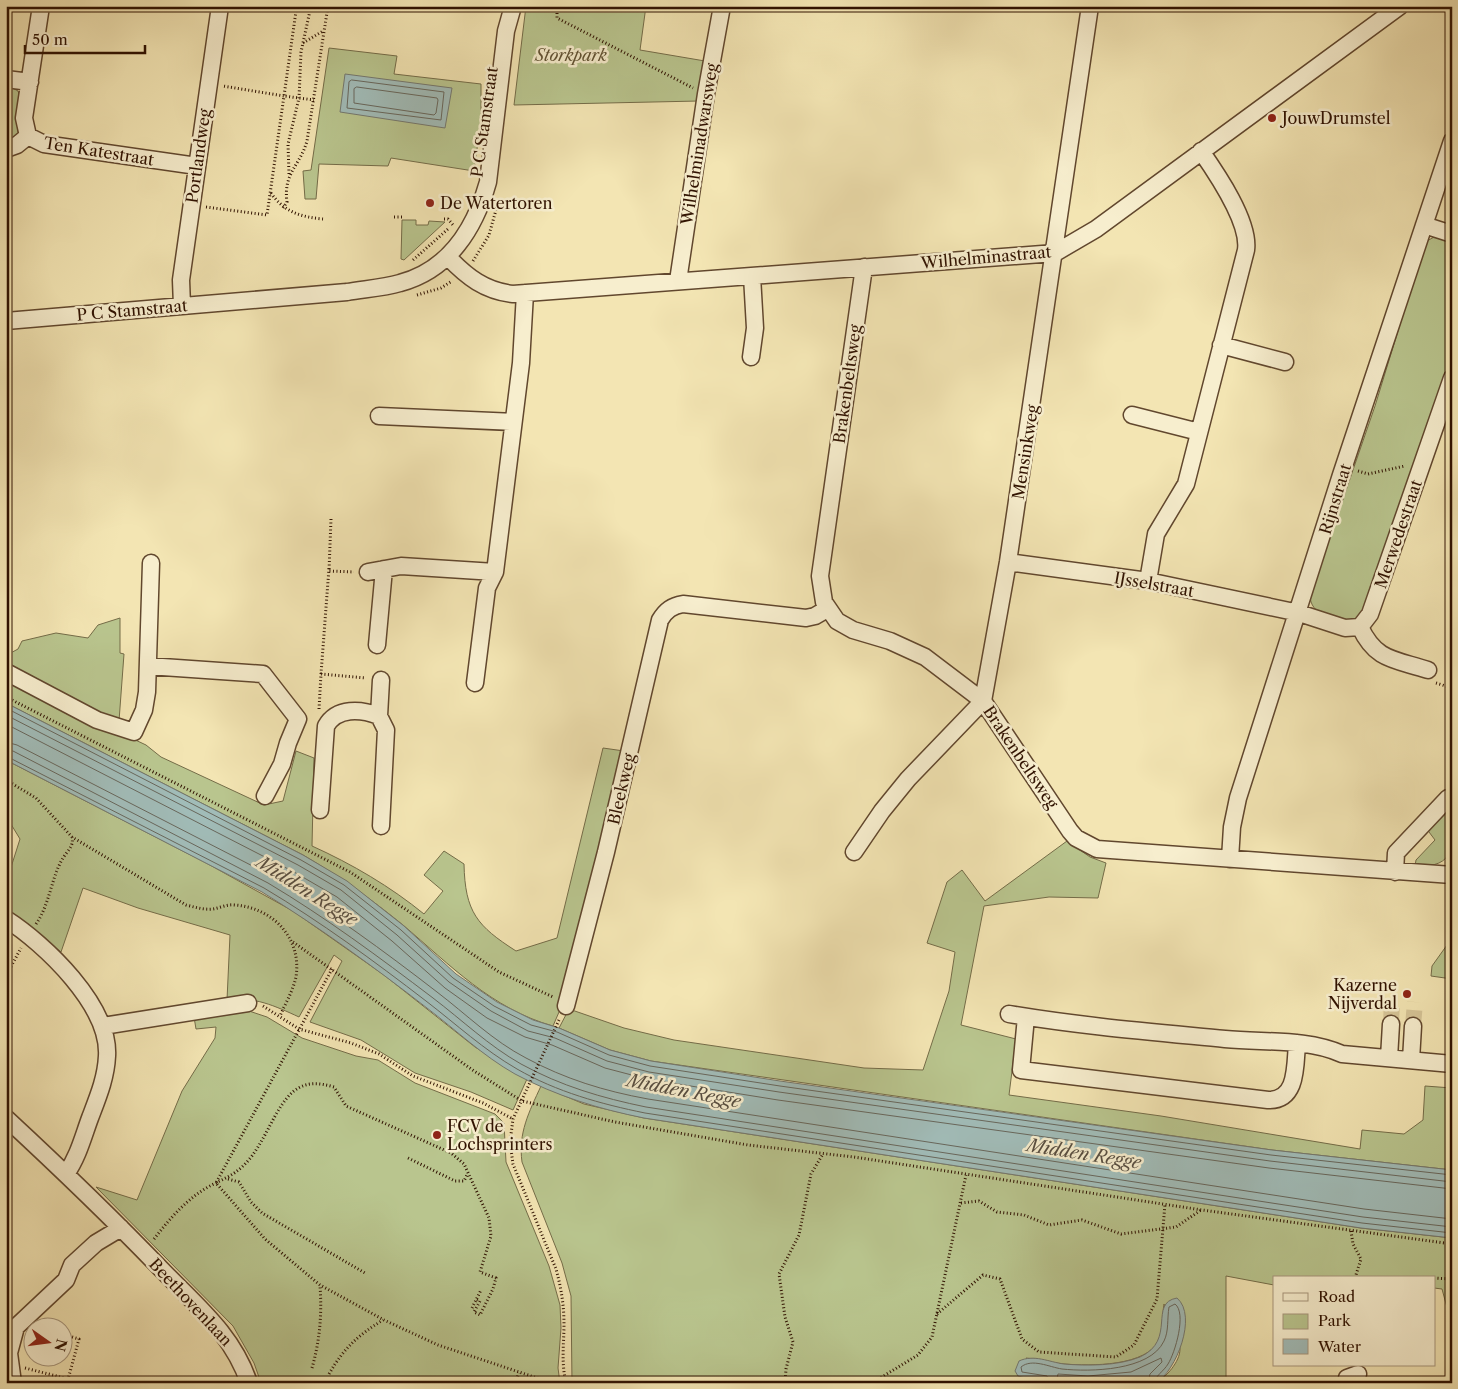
<svg xmlns="http://www.w3.org/2000/svg" width="1458" height="1389" font-family="'Libre Caslon Text',serif">
  <style>
    .green { fill: #b9c58e; stroke: #746c48 }
    .water { fill: #a1bcb8; stroke: #74786f }
    .lines { fill: none; stroke-linecap: round; stroke-linejoin: round }
    .shore { stroke: #68675c; stroke-width: 1 }
    .minor-tunnel { stroke: #d6c598; stroke-width: 16; stroke-dasharray: 16 8; stroke-linecap: butt }
    .minor-casing { stroke: #61472e; stroke-width: 19 }
    .path { stroke: #301201; stroke-width: 3; stroke-dasharray: 1 2.5; stroke-linecap: butt }
    .minor { stroke: #f7eece; stroke-width: 16 }
    .poi-dot { fill: #8f2418; stroke: #f7eece; stroke-width: 2 }
    .labels { text-anchor: middle; dominant-baseline: central; stroke-width: 5; stroke-linejoin: round; paint-order: stroke }
    .park-label { font-size: 16px; font-style: italic; fill: #605132; stroke: #f7eece }
    .poi-label { font-size: 16px; fill: #301201; stroke: #f7eece; text-anchor: start }
    .street-label { font-size: 16px; fill: #301201; stroke: #f7eece }
    .water-label { font-size: 18px; font-style: italic; fill: #584e41; stroke: #f7eece }
  </style>
  <rect width="100%" height="100%" fill="#f3e5b3"/>
  <filter id="stains"><feTurbulence type="fractalNoise" baseFrequency=".004" numOctaves="4"/><feColorMatrix values="0 0 0 0 .2 0 0 0 0 .09 0 0 0 0 .02 0 0 0 .5 -.17"/></filter>
  <radialGradient id="worn" r=".72"><stop offset=".6" stop-color="#630" stop-opacity="0"/><stop offset="1" stop-color="#630" stop-opacity=".3"/></radialGradient>
  <path class="green" d="M526,6H646L640,50L705,61L699,101L514,105Z
    M329,48L397,56L394,74L481,84V120L474,171L391,158L388,166L319,164L316,199H305L303,171L311,170Z
    M9,86L18,91L20,97L18,132L14,141L6,145V99Z
    M402,220H416V225H428L429,221L445,222L404,260L401,259Z
    M1434,237L1452,241V362L1361,618L1350,622C1334,618 1310,616 1310,595L1375,406L1424,246L1427,241Z
    M120,618V653L124,654L119,721L109,720L6,666L7,655L18,649L22,641L56,633L88,638L98,625Z
    M6,679L146,745L161,757L264,805L283,801L296,751L314,758L312,846C352,864 391,887 424,914L443,891L424,875L444,851L464,864C465,912 477,926 516,951L557,938L603,748L624,751L562,1005L553,1026C492,1009 450,965 403,925C371,899 339,876 303,855L6,703Z
    M6,760L208,864L293,911L384,975L475,1047L527,1079L513,1110L471,1092L415,1073L361,1040L310,1022L342,961L334,955L299,1017C275,1006 254,996 227,1000L230,935L138,908L83,888L61,952L33,930L6,913V883L20,839L6,816Z
    M1446,808L1452,809C1452,845 1458,868 1415,866L1416,860L1435,840L1426,828Z
    M1067,841L1090,857L1106,863L1098,898L1049,897L984,906L961,1025L1016,1039L1009,1095L1161,1116L1360,1149L1362,1130L1404,1134L1423,1120L1425,1086L1452,1088V1170L1272,1150L651,1061L610,1050L559,1028L569,1009L624,1028L674,1040L864,1068L923,1070L949,991L955,952L927,943L947,882L962,870L985,901Z
    M1452,938V979L1431,976L1432,966Z
    M246,1010L267,1017L302,1038L356,1056L378,1060L415,1083L495,1114L504,1123L506,1162L549,1266L560,1305L561,1328L558,1368L560,1383H261L254,1363L233,1326L96,1187L137,1200L182,1091L215,1038L216,1027L196,1029L194,1017Z
    M541,1086L584,1104L644,1118L1361,1228L1452,1238V1326L1442,1289L1434,1288V1278H1274V1285L1226,1276V1383H1156C1166,1377 1180,1362 1180,1349C1179,1338 1168,1316 1164,1304C1162,1315 1164,1328 1160,1339C1147,1367 1090,1366 1064,1364C1051,1363 1039,1359 1026,1358L1050,1381L1067,1383H572L571,1296L562,1263L522,1162C518,1133 529,1112 541,1086Z"/>
  <path class="water" d="M345,74L452,88L445,128L340,112Z
    M6,703L303,855L347,881L404,926L456,974L497,1002L533,1020L559,1028L610,1050L651,1061L780,1081L1272,1150L1452,1170V1238L1361,1228L644,1118C599,1109 556,1096 515,1074C483,1056 456,1030 427,1008C374,967 319,927 262,892L6,760Z
    M1177,1298C1198,1316 1176,1371 1156,1383C1117,1383 1053,1388 1018,1376L1015,1371L1019,1361C1034,1354 1049,1362 1064,1364C1087,1366 1118,1366 1140,1357C1177,1340 1148,1303 1177,1298Z"/>
  <g class="lines">
    <path class="shore" d="M352,80L444,92L441,120L347,108L349,82Z
      M357,87L437,98L438,100L436,113L434,115L354,103V89Z
      M6,708L301,860L344,885L401,930L453,978L494,1006L531,1025L557,1032L609,1055L650,1066L780,1086L1271,1155L1452,1175
      M6,715L298,865L341,890L397,935L449,982L491,1011L528,1031L555,1038L607,1061L649,1072L779,1092L1270,1161L1452,1182
      M6,724L294,872L337,897L392,941L445,988L487,1018L525,1037L552,1045L605,1068L647,1079L778,1100L1269,1168L1452,1189
      M6,742L17,745L272,876C329,911 384,951 437,992C466,1014 493,1041 526,1058C565,1079 604,1091 648,1099L1364,1209L1452,1219
      M6,750L13,751L268,883C325,917 379,957 433,998C462,1020 489,1046 521,1064C561,1086 602,1098 646,1107L1363,1217L1452,1227
      M6,756L264,888C321,922 374,961 426,1001C456,1024 484,1050 517,1069C557,1092 601,1104 645,1113L1362,1223L1452,1233
      M1050,1383L1047,1376L1022,1372L1021,1367C1032,1358 1049,1367 1062,1369C1090,1372 1150,1371 1164,1341C1169,1331 1167,1319 1169,1307L1175,1304C1187,1313 1175,1353 1168,1364C1164,1371 1155,1376 1154,1383
      M1056,1383L1058,1374L1088,1376L1131,1372L1161,1358L1162,1362L1150,1374L1148,1383"/>
    <path class="minor-tunnel" d="M1391,1024L1392,1000
      M1413,1026L1415,1002"/>
    <g class="minor-casing">
      <path id="minor" d="M41,6L24,118L28,136L44,144L197,166
        M6,79L30,82
        M6,149L17,145L28,136
        M1424,225L1452,234
        M448,257C467,277 485,291 513,294L1055,253L1096,229L1400,6
        M864,267L820,576L824,602L837,621L853,630L890,641L925,657L983,701L1070,831L1076,838L1097,849L1452,875
        M678,281L706,94L722,6
        M182,306L181,280L220,6
        M6,321L347,292C364,289 383,288 400,283C449,270 475,228 488,182L506,31L513,6
        M1221,345L1285,362
        M751,357L755,328L752,276
        M1132,415L1199,432
        M379,416L513,422
        M1008,562L1148,581L1299,613L1345,628L1360,627L1370,614L1452,378
        M368,572L401,566L495,572
        M1148,581L1156,534L1186,484L1246,250C1250,222 1217,174 1201,151
        M1360,627C1376,661 1394,659 1428,670
        M377,645L384,569
        M148,666L263,674L298,719L288,743L282,764L265,796
        M6,672L97,720L134,732L144,710L147,692L151,563
        M475,683L487,588L495,572L521,363L525,293
        M379,716L381,680
        M320,810L326,726C337,707 361,709 379,716L386,730L381,826
        M854,852L882,811L908,779L983,701L1008,562L1090,6
        M1230,859L1232,827L1238,798L1341,475L1452,141
        M1395,872L1396,853L1448,798L1452,799
        M6,919C45,944 110,1006 107,1056C106,1078 98,1097 90,1118C83,1137 78,1157 66,1174
        M566,1006L606,852L660,620C666,610 672,606 683,604L806,618L815,616L827,609
        M1009,1014C1080,1026 1153,1032 1225,1039C1264,1043 1306,1038 1342,1054L1452,1064
        M1026,1017L1021,1070L1268,1100C1298,1101 1295,1065 1297,1043
        M103,1026L248,1003
        M1389,1058L1391,1024
        M1411,1060L1413,1026
        M6,1118C60,1168 113,1219 164,1272C198,1307 233,1335 249,1383
        M13,1383L9,1353L16,1327L66,1280L72,1265L96,1243L121,1228
        M1346,1383L1347,1378L1358,1374"/>
    </g>
    <path class="path" d="M557,6V18L693,88
      M296,11L284,96L314,100
      M303,43L323,31
      M289,174L288,144L299,98L301,52L311,6
      M271,193C284,212 301,217 323,219
      M206,207L267,215L284,96L223,86
      M283,208L287,202C283,173 300,166 307,141L328,6
      M394,217H402
      M444,219H448L453,225
      M413,260L448,229
      M473,261L489,235L496,210
      M417,295L441,288L452,281
      M1358,471L1368,474L1405,466
      M331,519L329,571L354,572
      M321,674L329,568
      M1436,683L1452,688
      M6,697L350,872L499,972L553,997
      M319,709L321,674L366,678
      M6,780L36,798L72,837L186,905C195,907 203,910 213,909C220,908 227,904 235,905C273,908 302,938 296,977C293,991 285,1004 280,1016
      M36,924C50,904 51,878 63,858C68,850 74,846 72,837
      M293,942L474,1071L522,1101L615,1122L748,1145L854,1157L1202,1210L1452,1244
      M332,969L216,1183L265,1239L320,1285L384,1320L438,1345L552,1383
      M6,976L21,948
      M263,1006L299,1029L351,1043L379,1054L413,1076L483,1103L513,1119
      M559,1020L513,1119L510,1142L513,1164L556,1269C561,1287 564,1305 564,1324C564,1344 561,1362 566,1383
      M408,1158L455,1181H464L467,1175
      M228,1179L239,1182L251,1202L262,1213L365,1273
      M961,1203L979,1201L997,1212L1024,1215L1049,1225L1082,1220L1121,1234L1176,1227L1201,1210
      M1351,1231L1353,1244L1361,1259L1355,1278
      M154,1239C168,1221 183,1203 203,1190C217,1181 233,1177 245,1164C265,1144 275,1106 294,1091C307,1081 320,1083 334,1087L346,1106L451,1153L464,1164L489,1218L491,1236L480,1272L496,1278L493,1289L480,1315L474,1312L480,1301L476,1299
      M1406,1278H1433
      M1434,1278L1452,1279
      M472,1308L481,1290
      M937,1314L983,1275L1000,1279L1022,1339L1039,1352L1116,1357L1134,1345L1157,1299L1165,1204
      M62,1334L79,1339L67,1383
      M25,1368L68,1379
      M312,1368C320,1340 322,1314 320,1285
      M329,1374C344,1348 357,1336 383,1320
      M515,1383L519,1373
      M785,1383L786,1369L793,1342L785,1317L779,1274L799,1235L811,1174L823,1154
      M872,1383L918,1355L932,1337L966,1175"/>
    <use href="#minor" class="minor"/>
  </g>
  <g class="poi-dot">
    <circle cx="1272" cy="118" r="5"/>
    <circle cx="430" cy="203" r="5"/>
    <circle cx="1407" cy="994" r="5"/>
    <circle cx="437" cy="1135" r="5"/>
  </g>
  <g class="labels">
    <g class="park-label">
      <text x="571" y="55">Storkpark</text>
    </g>
    <g class="poi-label">
      <text x="1282" y="118">JouwDrumstel</text>
      <text x="440" y="203">De Watertoren</text>
      <text x="1397" y="985" text-anchor="end">Kazerne<tspan x="1397" dy="18">Nijverdal</tspan></text>
      <text x="447" y="1126">FCV de<tspan x="447" dy="18">Lochsprinters</tspan></text>
    </g>
    <g class="street-label">
      <text transform="translate(484 122) rotate(-82)">P C Stamstraat</text>
      <text transform="translate(699 144) rotate(-81)">Wilhelminadwarsweg</text>
      <text transform="translate(99 151) rotate(9)">Ten Katestraat</text>
      <text transform="translate(198 156) rotate(-82)">Portlandweg</text>
      <text transform="translate(986 257) rotate(-5)">Wilhelminastraat</text>
      <text transform="translate(132 310) rotate(-5)">P C Stamstraat</text>
      <text transform="translate(847 384) rotate(-82)">Brakenbeltsweg</text>
      <text transform="translate(1025 452) rotate(-81)">Mensinkweg</text>
      <text transform="translate(1335 499) rotate(-73)">Rijnstraat</text>
      <text transform="translate(1398 534) rotate(-71)">Merwedestraat</text>
      <text transform="translate(1154 584) rotate(10)">IJsselstraat</text>
      <text transform="translate(1021 757) rotate(56)">Brakenbeltsweg</text>
      <text transform="translate(621 789) rotate(-77)">Bleekweg</text>
      <text transform="translate(191 1302) rotate(47)">Beethovenlaan</text>
    </g>
    <g class="water-label">
      <text transform="translate(307 891) rotate(32)">Midden Regge</text>
      <text transform="translate(684 1091) rotate(11)">Midden Regge</text>
      <text transform="translate(1084 1154) rotate(9)">Midden Regge</text>
    </g>
  </g>
  <rect width="1458" height="1389" fill="none" stroke="#f3e5b3" stroke-width="25"/>
  <rect x="8" y="8" width="1443" height="1374" fill="none" stroke="#301201" stroke-width="2.5"/>
  <rect x="12" y="12" width="1433" height="1364" fill="none" stroke="#301201"/>
  <rect x="1273" y="1276" width="162" height="90" fill="#f7eece" stroke="#a7967c"/>
  <rect x="1283" y="1293" width="25" height="8" fill="#f7eece" stroke="#a7967c"/>
  <text x="1318" y="1302" font-size="15" fill="#301201">Road</text>
  <rect x="1283" y="1314" width="25" height="15" fill="#b9c58e" stroke="#a7967c"/>
  <text x="1318" y="1326" font-size="15" fill="#301201">Park</text>
  <rect x="1283" y="1339" width="25" height="15" fill="#a1bcb8" stroke="#a7967c"/>
  <text x="1318" y="1352" font-size="15" fill="#301201">Water</text>
  <g transform="translate(48 1342) rotate(104)"><circle r="24" fill="#f7eece" stroke="#a7967c"/>
  <path d="M0-4L9 19L0 12L-9 19Z" fill="#8f2418"/>
  <text y="-8" font-size="14" font-weight="bold" text-anchor="middle" fill="#301201">N</text>
  </g>
  <path d="M25 45v8h120v-8" fill="none" stroke="#301201" stroke-width="2.5"/>
  <text x="32" y="45" font-size="15" fill="#301201" stroke="#f7eece" stroke-width="4" paint-order="stroke">50 m</text>
  <rect width="100%" height="100%" filter="url(#stains)"/>
  <rect width="100%" height="100%" fill="url(#worn)"/>
</svg>
